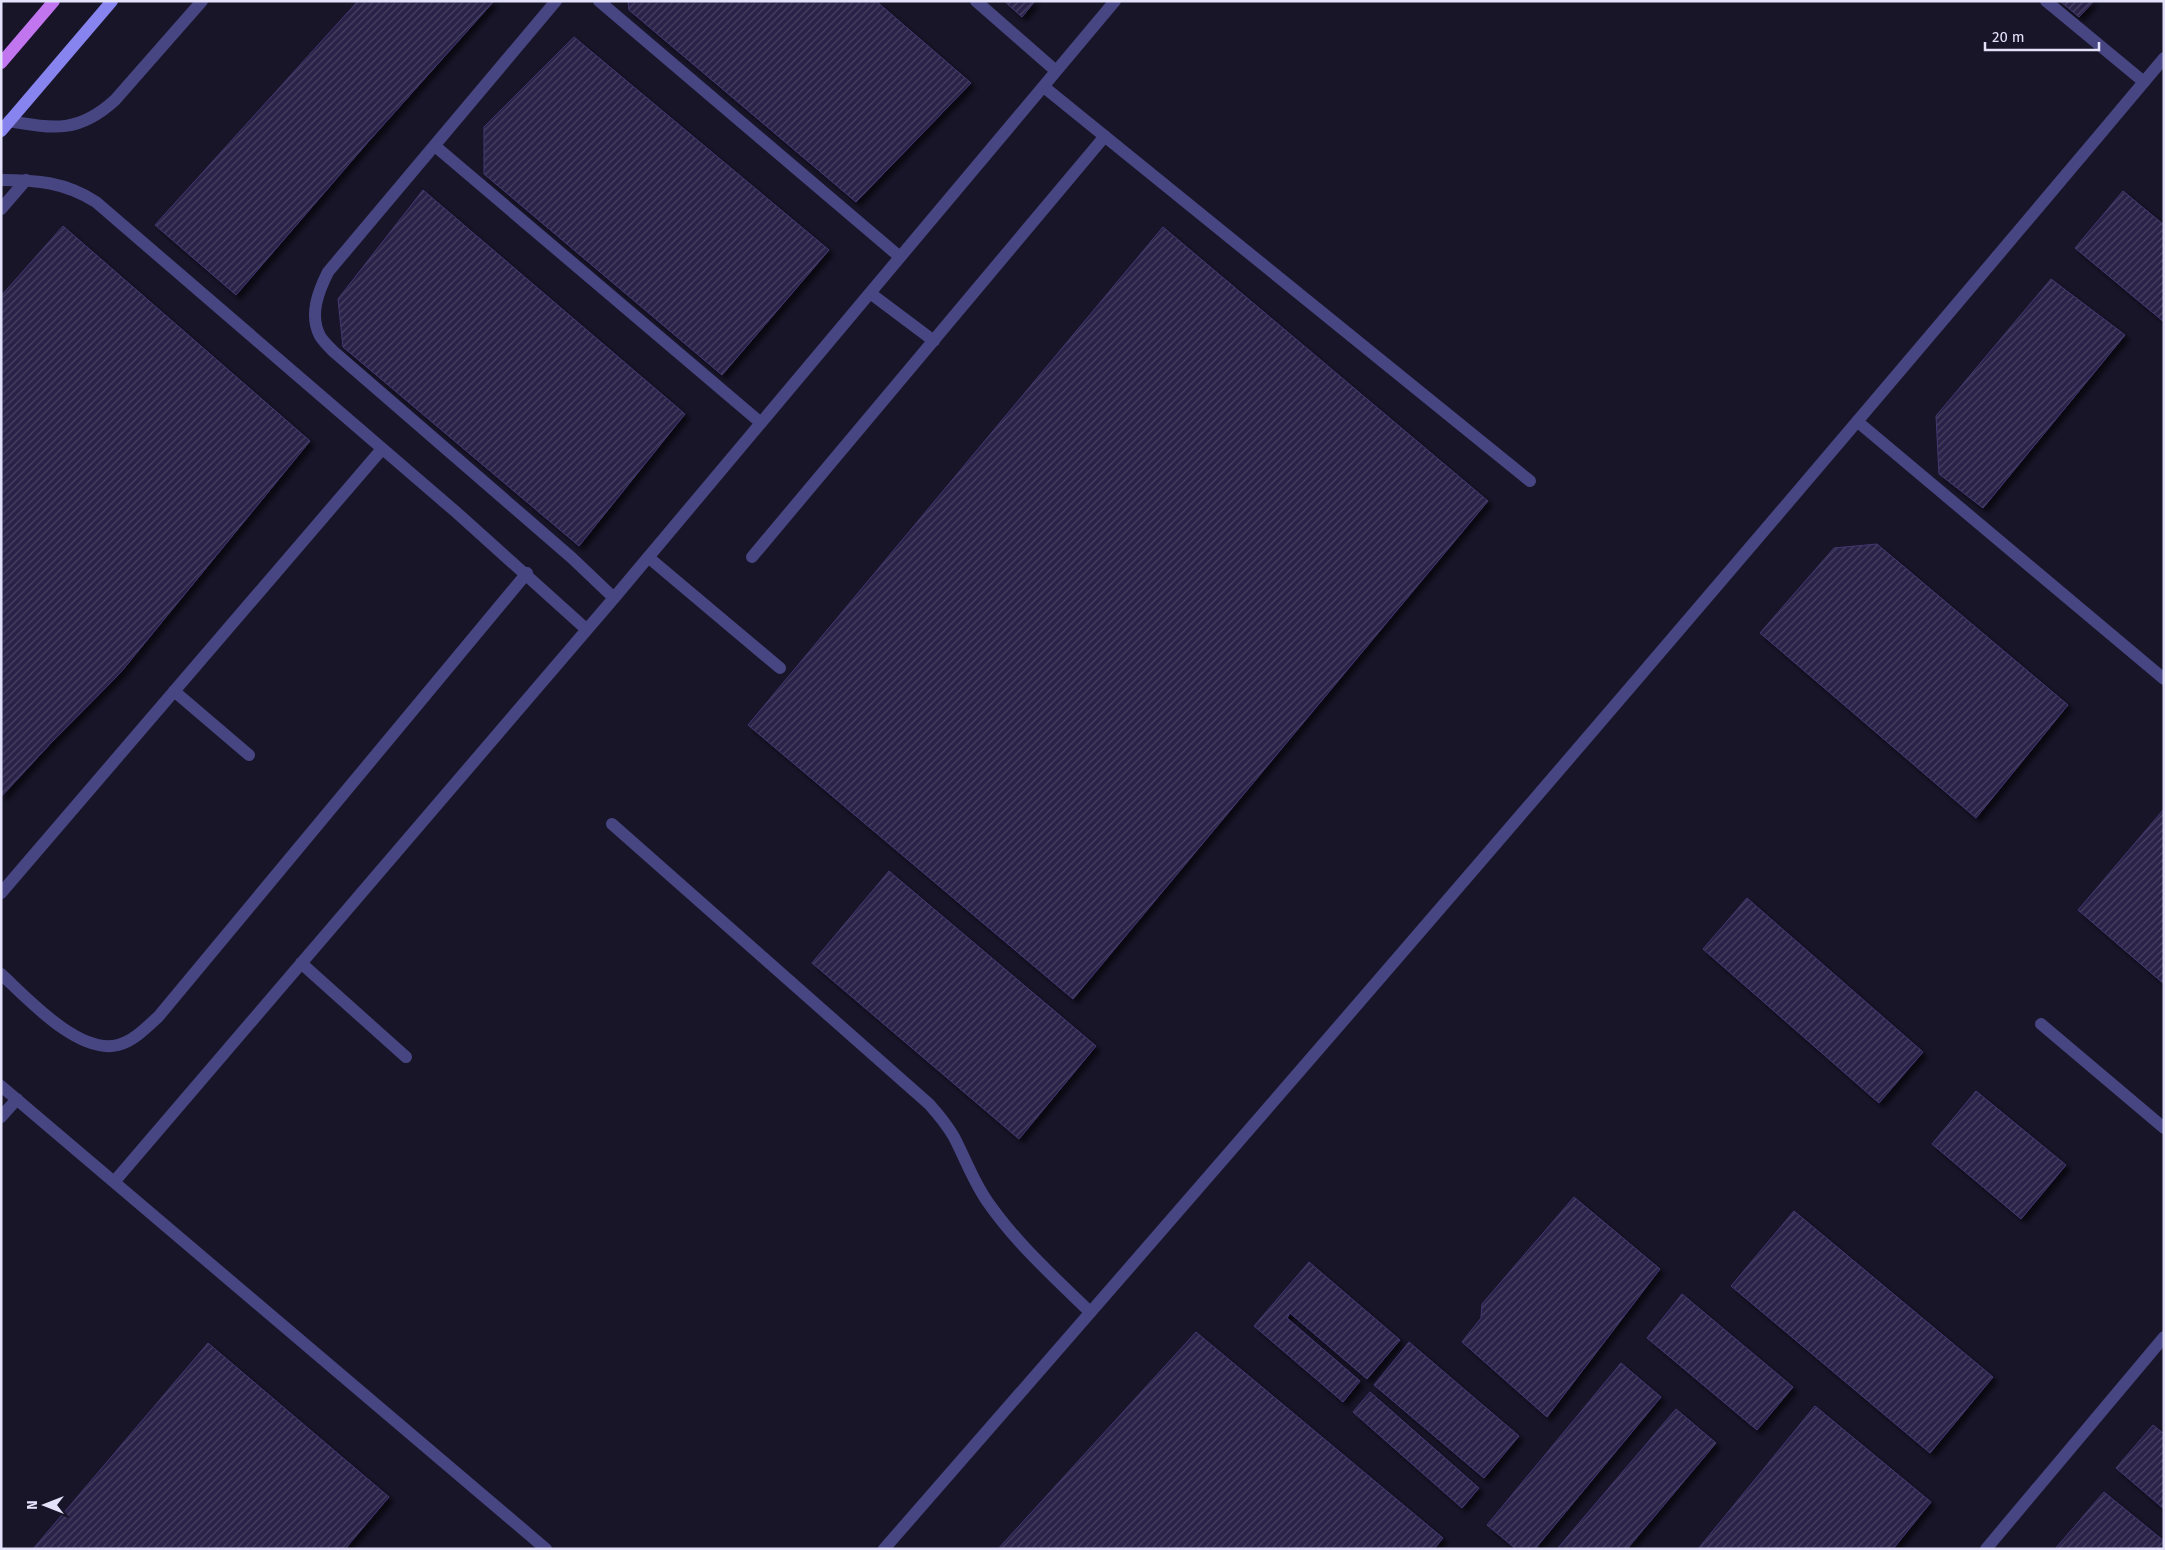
<svg xmlns="http://www.w3.org/2000/svg" width="2165" height="1550" font-family="'Fira Sans',sans-serif">
  <style>
    .building { fill: url(#building-hatch); stroke: #433871; filter: url(#shadow) }
    .lines { fill: none; stroke-linecap: round; stroke-linejoin: round }
    .lane { stroke: #484682; stroke-width: 12 }
    .street { stroke: #484682; stroke-width: 12 }
    .secondary { stroke: #8784ef; stroke-width: 12 }
    .primary { stroke: #c175ee; stroke-width: 12 }
  </style>
  <defs>
    <pattern id="building-hatch" width="6" height="6" patternUnits="userSpaceOnUse" patternTransform="scale(1.25)"><rect width="6" height="6" fill="#2a2348"/><path d="M-1 1l2-2M0 6l6-6M5 7l2-2" fill="none" stroke="#494363"/></pattern>
    <filter id="shadow"><feDropShadow dx="4.5" dy="4.5" stdDeviation="2.5" flood-color="#0009"/></filter>
  </defs>
  <rect width="100%" height="100%" fill="#181529"/>
  <path class="building" d="M358,1H494L368,142L236,295L155,225Z
    M628,1H876L971,83L856,202L629,10Z
    M1004,1H1035L1022,17Z
    M2060,1H2094L2079,17Z
    M574,37L829,250L722,375L484,174V127Z
    M423,190L685,414L579,546L343,347L338,299Z
    M2123,191L2164,225V322L2075,248Z
    M63,226L310,441L121,672L50,744L1,797V296Z
    M1163,227L1488,501L1073,999L748,725Z
    M2051,279L2125,335L1983,508L1939,474L1936,416Z
    M1877,544L2068,705L1976,818L1760,633L1834,548Z
    M2164,809V984L2078,910Z
    M889,871L1096,1046L1019,1139L812,963Z
    M1747,898L1923,1052L1879,1103L1703,949Z
    M1976,1091L2066,1165L2021,1219L1932,1144Z
    M1574,1197L1660,1269L1547,1417L1462,1342L1481,1318L1482,1304Z
    M1794,1211L1993,1377L1930,1453L1731,1286Z
    M1309,1262L1400,1340L1367,1379L1290,1313L1287,1318L1360,1381L1343,1402L1254,1326Z
    M1682,1294L1793,1387L1757,1430L1647,1338Z
    M1196,1332L1443,1538L1434,1549H998Z
    M1409,1342L1519,1436L1484,1478L1374,1385Z
    M208,1343L389,1497L345,1549H33Z
    M1621,1363L1661,1397L1535,1549H1516L1487,1525Z
    M1370,1392L1479,1488L1462,1508L1353,1412Z
    M1815,1406L1931,1502L1893,1549H1698Z
    M1676,1409L1716,1443L1627,1549H1557Z
    M2153,1425L2164,1434V1509L2116,1468Z
    M2104,1492L2164,1541V1549H2055Z"/>
  <g class="lines">
    <path class="lane" d="M556,1L328,272C318,292 309,315 320,336C323,341 329,347 333,351L572,558L614,598
      M599,1L900,257
      M976,1L1056,71
      M2046,1L2144,82
      M1044,87L1530,481
      M9,121C55,129 79,133 115,100L202,1
      M435,146L761,423
      M1,180C37,180 65,182 96,202L456,512L586,629
      M1,209L26,180
      M870,293L934,341
      M1858,422L2164,679
      M648,557L780,668
      M752,557L1105,136
      M174,691L249,755
      M612,824L929,1104C938,1114 947,1125 954,1137C965,1158 973,1181 987,1201C1016,1243 1054,1277 1090,1312
      M1,893L382,449
      M301,963L406,1057
      M1,974C28,999 79,1055 118,1045C134,1041 147,1027 158,1017L527,573
      M2041,1024L2164,1128
      M1,1086L546,1549
      M1,1117L17,1099
      M114,1182L614,598L1115,1
      M1986,1549L2164,1337"/>
    <path class="street" d="M884,1549C1315,1056 1743,560 2164,58"/>
    <path class="secondary" d="M1,131L112,1"/>
    <path class="primary" d="M1,63L54,1"/>
  </g>
  <rect width="2165" height="1550" fill="none" stroke="#e4e1fb" stroke-width="5"/>
  <g transform="translate(45 1505) rotate(270)" stroke="#181529" stroke-width="4" paint-order="stroke">
  <path d="M0-4L9 19L0 12L-9 19Z" fill="#e4e1fb"/>
  <text y="-8" font-size="14" font-weight="bold" text-anchor="middle" fill="#e4e1fb">N</text>
  </g>
  <path d="M1985 42v8h114v-8" fill="none" stroke="#e4e1fb" stroke-width="2.5"/>
  <text x="1992" y="42" font-size="15" fill="#e4e1fb" stroke="#181529" stroke-width="4" paint-order="stroke">20 m</text>
</svg>
